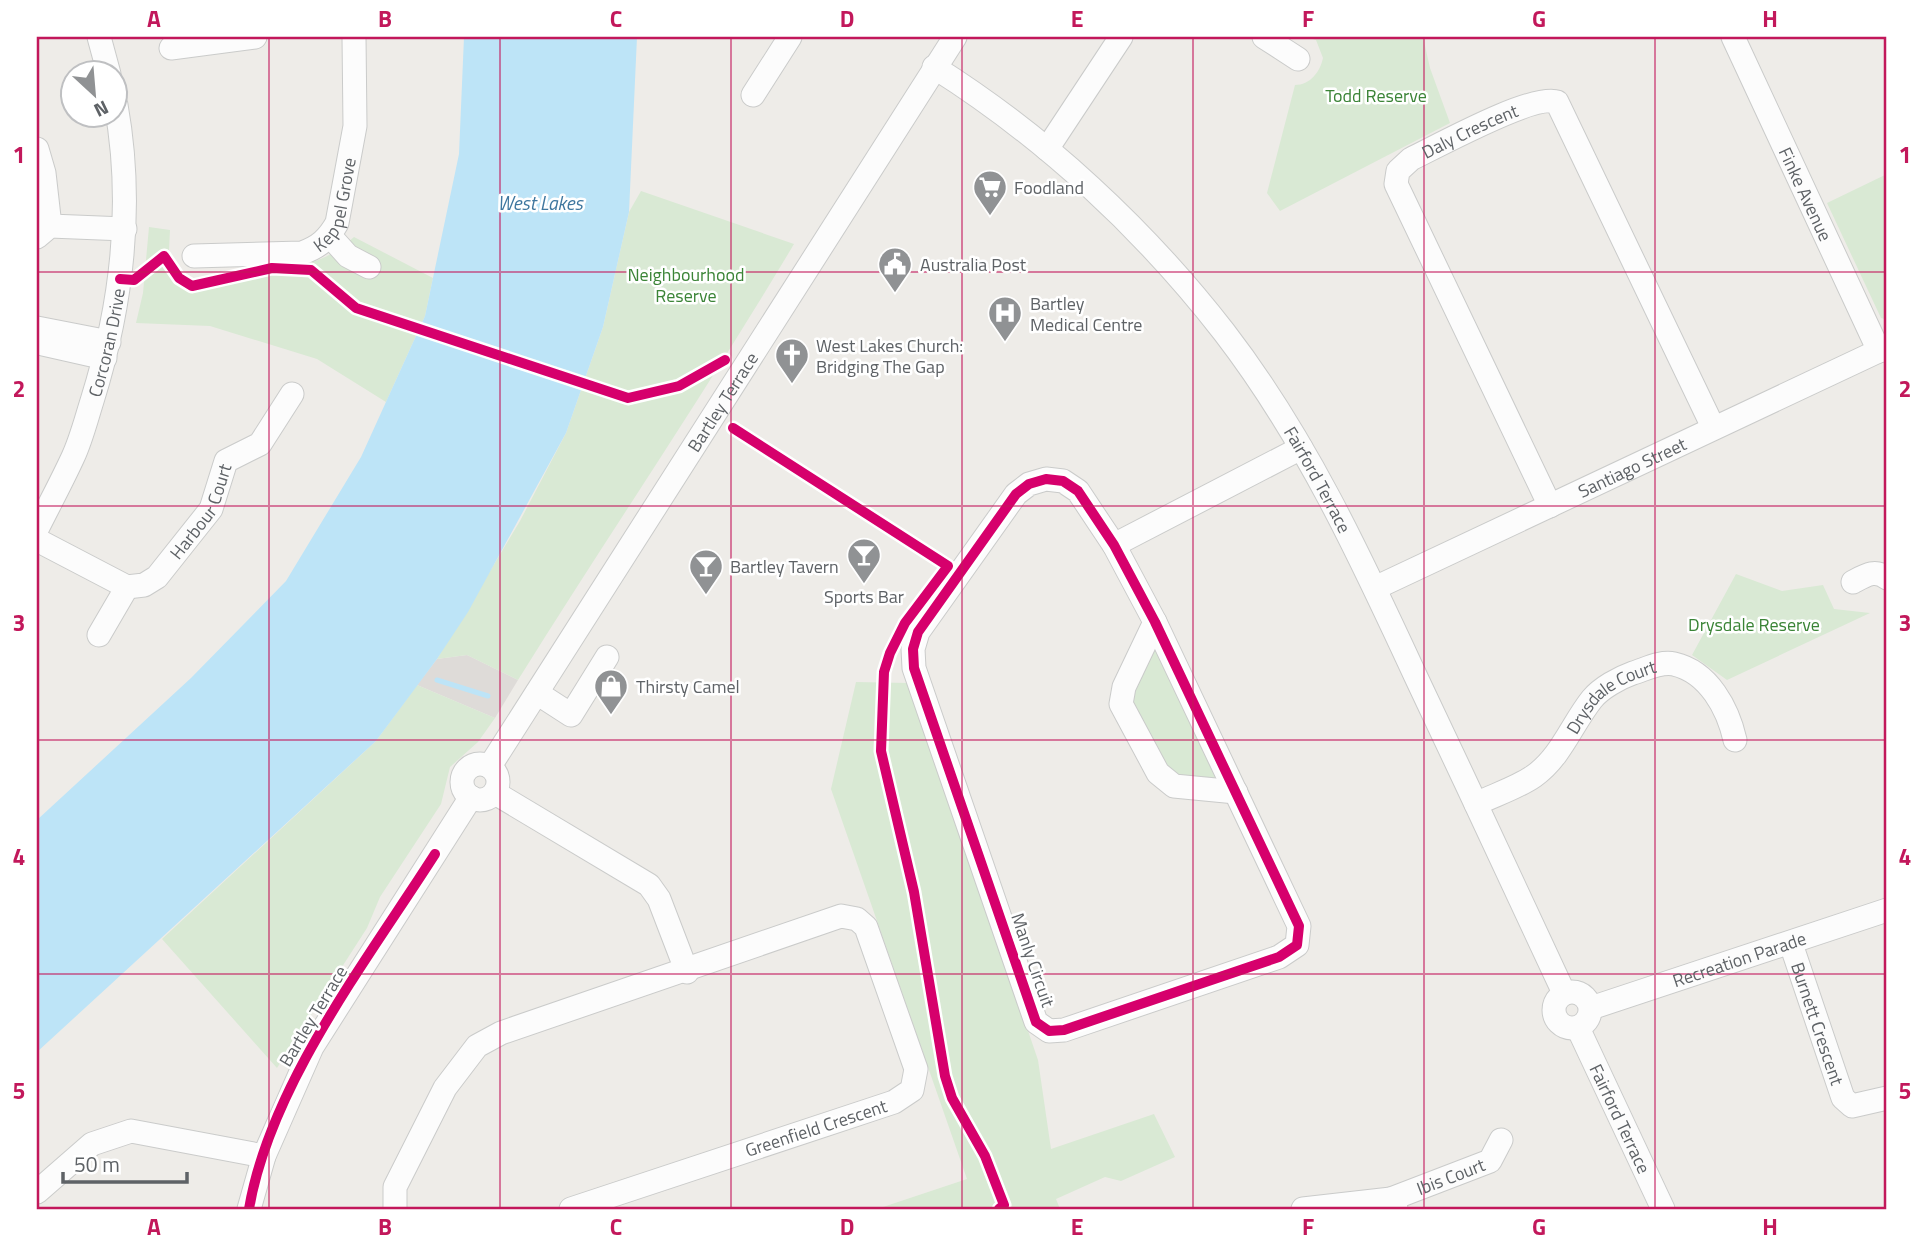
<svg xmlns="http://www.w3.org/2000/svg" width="1924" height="1246" font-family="'Titillium Web',sans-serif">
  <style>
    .industrial { fill: #dedbd8 }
    .green { fill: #d9e9d4 }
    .water { fill: #bde4f7 }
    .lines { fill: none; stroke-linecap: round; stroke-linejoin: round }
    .stream { stroke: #bde4f7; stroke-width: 5 }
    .minor-casing { stroke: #cacbca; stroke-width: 25 }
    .minor { stroke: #fcfcfc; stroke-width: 23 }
    .cycleway-casing { stroke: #fff; stroke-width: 15 }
    .cycleway { stroke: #d6006c; stroke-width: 10 }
    .grid { fill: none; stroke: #c2185b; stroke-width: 2; stroke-opacity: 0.55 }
    .labels { text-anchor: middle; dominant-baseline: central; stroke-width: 5; stroke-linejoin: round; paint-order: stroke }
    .park-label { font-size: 18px; fill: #3b8437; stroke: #fff }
    .street-label { font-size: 18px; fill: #5e6266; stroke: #fff }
    .poi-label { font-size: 18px; fill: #5e6266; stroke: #fff; text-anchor: start }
    .water-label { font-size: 19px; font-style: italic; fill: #3f779f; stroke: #fff }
    .neatline { fill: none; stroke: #c2185b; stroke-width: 2.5 }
    .grid-label { font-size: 23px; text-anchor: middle; font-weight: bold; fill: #c2185b }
  </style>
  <rect width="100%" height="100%" fill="#eeece8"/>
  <path class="industrial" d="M467,655L518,680L495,718L417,685L437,659Z"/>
  <path class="green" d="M1306,37H1423L1430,68L1450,123L1280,211L1267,193L1295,85C1310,85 1320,72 1323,58L1316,40Z
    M1887,174V320L1881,318L1827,203Z
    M641,191L794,244C706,392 609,534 518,680L467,655L437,659L520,521L566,433L603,327L629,212Z
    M149,227L170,230L168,270L184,288C197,284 212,272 224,271C278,263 310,277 354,237L433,278L425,316L386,402L317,359L210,326L136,323L143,293Z
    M1736,574L1782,591L1823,585L1834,609L1870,613L1727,680L1692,655Z
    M1155,622L1236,792L1174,786L1124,687Z
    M856,682L909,683L1038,1060L1051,1149L1154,1114L1175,1157L1121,1181L1105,1177L1056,1199L1060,1209H877L967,1179L831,789Z
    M417,685L495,718L478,742L450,767L441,804L380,897L367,928L277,1068L162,939L376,741Z"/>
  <path class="water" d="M464,37H637L629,212L603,327L566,433L468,612L437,659L376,741L37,1052V820L191,678L286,581L361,457L425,316L459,154Z"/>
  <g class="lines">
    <path class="stream" d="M437,680L488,696"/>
    <g class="minor-casing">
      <g id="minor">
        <path d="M99,37L109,74"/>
        <path d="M1264,37L1298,59"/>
        <path id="s1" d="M1733,37L1879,351"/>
        <path d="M171,48L255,37"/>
        <path id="s2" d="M934,67C1045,137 1144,229 1224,332C1305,437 1361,558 1416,677C1466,782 1515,888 1564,993"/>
        <path d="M753,95L790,37"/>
        <path d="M37,149L44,173L50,226"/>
        <path d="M1047,149L1121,37"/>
        <path d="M330,236L348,256L369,267"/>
        <path d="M37,237L50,226L125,229"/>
        <path id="s3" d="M194,256L302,253C319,247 328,239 337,223L355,126L354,37"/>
        <path d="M37,328L109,342"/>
        <path d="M43,344L105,358"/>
        <path d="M1046,479L1063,481L1078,491L1114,545L1155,622L1299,926L1297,945L1279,957L1064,1030L1049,1031L1036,1022L914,668L913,649L918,632L1016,494L1029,484Z"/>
        <path id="s4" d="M1550,506L1396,184L1398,171L1411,159C1438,146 1534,93 1557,102L1713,427"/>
        <path id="s5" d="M37,529C49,505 62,481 73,457C81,440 86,420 92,401C122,305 134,205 116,105"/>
        <path id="s6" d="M37,540L127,587L144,585L157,577L211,509L226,461L260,444L292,394"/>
        <path d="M1114,545L1301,448"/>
        <path d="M1853,582C1866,575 1875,569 1887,578"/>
        <path id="s7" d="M1375,588L1887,347"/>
        <path d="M1155,622L1124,687L1121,704L1158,773L1174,786L1236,792"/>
        <path d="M99,635L127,587"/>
        <path d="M537,693L571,715L607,657"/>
        <circle cx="480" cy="782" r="18"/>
        <path id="s8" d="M490,766L955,37"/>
        <path d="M495,793L649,885L659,899L687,972"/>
        <path id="s9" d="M1476,804C1494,795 1517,788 1534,776C1561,757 1572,724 1592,699C1601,688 1619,678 1633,673C1646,669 1661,661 1674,664C1709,672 1728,709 1735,740"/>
        <path id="s10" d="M1791,944L1843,1098L1852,1106L1887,1098"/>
        <circle cx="1572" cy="1010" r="18"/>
        <path id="s11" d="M1591,1008L1887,910"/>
        <path id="s12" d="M1578,1028L1663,1209"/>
        <path d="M37,1192L92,1144L131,1131L264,1156"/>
        <path d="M249,1209L264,1156L312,1047L471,797"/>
        <path d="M395,1209V1187L445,1088L477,1046L501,1033L841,916L857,919L866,927L916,1069L912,1090L894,1102L571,1209"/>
        <path d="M1303,1209L1391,1199"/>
        <path id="s13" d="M1396,1209L1391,1199L1490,1161L1501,1140"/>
      </g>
    </g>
    <use href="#minor" class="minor"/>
    <g class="cycleway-casing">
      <path id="cycleway" d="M120,279L134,280L164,256L179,278L192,286L272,268L311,270L356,308L628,398L679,386L725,360
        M733,428L948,566L905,623L890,653L884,672L881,751L914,892L945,1076L952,1098L985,1156L1004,1205L999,1209
        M1046,479L1063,481L1078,491L1114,545L1155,622L1299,926L1297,945L1279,957L1064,1030L1049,1031L1036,1022L914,668L913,649L918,632L1016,494L1029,484Z
        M249,1209C270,1085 368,959 435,854"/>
    </g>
    <use href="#cycleway" class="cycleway"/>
  </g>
  <path class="grid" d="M269,37V1209M500,37V1209M731,37V1209M962,37V1209M1193,37V1209M1424,37V1209M1655,37V1209M37,272H1887M37,506H1887M37,740H1887M37,974H1887"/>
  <defs>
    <g id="supermarket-pin" transform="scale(1.75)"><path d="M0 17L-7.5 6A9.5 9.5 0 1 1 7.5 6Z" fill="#909294" stroke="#fff"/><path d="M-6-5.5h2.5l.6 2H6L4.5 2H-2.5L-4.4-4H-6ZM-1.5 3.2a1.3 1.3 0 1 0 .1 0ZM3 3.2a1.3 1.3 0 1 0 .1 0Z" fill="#fff"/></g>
    <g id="civic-pin" transform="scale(1.75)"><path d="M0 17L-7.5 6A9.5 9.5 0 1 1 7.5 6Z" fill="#909294" stroke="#fff"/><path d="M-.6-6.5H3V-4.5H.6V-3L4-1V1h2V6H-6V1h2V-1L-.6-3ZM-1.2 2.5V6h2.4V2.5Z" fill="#fff"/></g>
    <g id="hospital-pin" transform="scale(1.75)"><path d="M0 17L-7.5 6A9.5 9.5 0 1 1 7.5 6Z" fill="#909294" stroke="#fff"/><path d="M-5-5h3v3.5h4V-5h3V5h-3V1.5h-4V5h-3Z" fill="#fff"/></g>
    <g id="church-pin" transform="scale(1.75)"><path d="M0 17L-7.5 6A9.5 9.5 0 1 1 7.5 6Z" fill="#909294" stroke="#fff"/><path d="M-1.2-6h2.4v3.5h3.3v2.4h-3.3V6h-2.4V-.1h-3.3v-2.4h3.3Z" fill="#fff"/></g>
    <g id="bar-pin" transform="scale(1.75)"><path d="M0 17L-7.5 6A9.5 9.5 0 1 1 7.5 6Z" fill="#909294" stroke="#fff"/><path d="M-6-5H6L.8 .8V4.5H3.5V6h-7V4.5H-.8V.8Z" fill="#fff"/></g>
    <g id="shop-pin" transform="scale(1.75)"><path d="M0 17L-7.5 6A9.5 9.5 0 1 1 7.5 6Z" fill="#909294" stroke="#fff"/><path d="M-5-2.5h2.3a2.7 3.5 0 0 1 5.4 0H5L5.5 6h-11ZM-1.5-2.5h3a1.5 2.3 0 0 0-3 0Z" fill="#fff"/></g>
  </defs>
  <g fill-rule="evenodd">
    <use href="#supermarket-pin" x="990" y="187"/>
    <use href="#civic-pin" x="895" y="264"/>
    <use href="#hospital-pin" x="1005" y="313"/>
    <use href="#church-pin" x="792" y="355"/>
    <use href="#bar-pin" x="864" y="555"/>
    <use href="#bar-pin" x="706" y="566"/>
    <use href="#shop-pin" x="611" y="686"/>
  </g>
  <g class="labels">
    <g class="park-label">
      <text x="1376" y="95">Todd Reserve</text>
      <text x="686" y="274">Neighbourhood<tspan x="686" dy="21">Reserve</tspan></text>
      <text x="1754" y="624">Drysdale Reserve</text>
    </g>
    <g class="street-label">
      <text stroke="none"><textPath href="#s4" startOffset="453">Daly Crescent</textPath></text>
      <text stroke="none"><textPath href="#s1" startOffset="173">Finke Avenue</textPath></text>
      <text stroke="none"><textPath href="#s3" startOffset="172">Keppel Grove</textPath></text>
      <text stroke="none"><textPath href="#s5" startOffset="200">Corcoran Drive</textPath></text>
      <text stroke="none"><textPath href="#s8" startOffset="432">Bartley Terrace</textPath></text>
      <text stroke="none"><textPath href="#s7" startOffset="284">Santiago Street</textPath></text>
      <text stroke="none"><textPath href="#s2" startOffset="570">Fairford Terrace</textPath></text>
      <text stroke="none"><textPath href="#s6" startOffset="214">Harbour Court</textPath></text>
      <text stroke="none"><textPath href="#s9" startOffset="178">Drysdale Court</textPath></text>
      <text transform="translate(1033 960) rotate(71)">Manly Circuit</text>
      <text stroke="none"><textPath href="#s11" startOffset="156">Recreation Parade</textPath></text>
      <text transform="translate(313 1016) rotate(-59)">Bartley Terrace</text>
      <text stroke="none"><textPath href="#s10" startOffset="84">Burnett Crescent</textPath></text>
      <text stroke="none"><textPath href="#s12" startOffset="100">Fairford Terrace</textPath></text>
      <text transform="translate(816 1128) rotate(-18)">Greenfield Crescent</text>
      <text stroke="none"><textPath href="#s13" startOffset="75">Ibis Court</textPath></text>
    </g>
    <g class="poi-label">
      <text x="1014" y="187">Foodland</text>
      <text x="920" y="264">Australia Post</text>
      <text x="1030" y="303">Bartley<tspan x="1030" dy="21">Medical Centre</tspan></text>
      <text x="816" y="345">West Lakes Church:<tspan x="816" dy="21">Bridging The Gap</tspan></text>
      <text x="730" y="566">Bartley Tavern</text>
      <text x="864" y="596" text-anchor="middle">Sports Bar</text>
      <text x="636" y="686">Thirsty Camel</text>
    </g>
    <g class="water-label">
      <text x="540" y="202">West Lakes</text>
    </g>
  </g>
  <rect width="1924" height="1246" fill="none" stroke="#ffffff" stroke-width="77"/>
  <g transform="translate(94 94) rotate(154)"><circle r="33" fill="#ffffff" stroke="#bfc0c2" stroke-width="2"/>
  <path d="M0-5L12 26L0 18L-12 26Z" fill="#909294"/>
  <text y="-10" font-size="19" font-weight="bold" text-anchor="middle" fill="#5e6266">N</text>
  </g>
  <path d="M63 1172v10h124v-10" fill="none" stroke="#5e6266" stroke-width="3.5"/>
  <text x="74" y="1172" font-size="21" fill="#5e6266" stroke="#ffffff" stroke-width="5" paint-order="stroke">50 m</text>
  <rect x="38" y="38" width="1847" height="1170" class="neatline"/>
  <g class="grid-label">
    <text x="154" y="27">A</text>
    <text x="385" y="27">B</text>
    <text x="616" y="27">C</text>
    <text x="847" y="27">D</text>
    <text x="1077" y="27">E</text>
    <text x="1308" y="27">F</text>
    <text x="1539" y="27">G</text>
    <text x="1770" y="27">H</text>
    <text x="19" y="163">1</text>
    <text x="1905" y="163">1</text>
    <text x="19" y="397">2</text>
    <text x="1905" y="397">2</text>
    <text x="19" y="631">3</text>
    <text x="1905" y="631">3</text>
    <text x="19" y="865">4</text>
    <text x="1905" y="865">4</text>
    <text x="19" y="1099">5</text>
    <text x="1905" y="1099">5</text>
    <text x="154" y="1235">A</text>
    <text x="385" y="1235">B</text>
    <text x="616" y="1235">C</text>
    <text x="847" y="1235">D</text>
    <text x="1077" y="1235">E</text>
    <text x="1308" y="1235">F</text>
    <text x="1539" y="1235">G</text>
    <text x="1770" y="1235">H</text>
  </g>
</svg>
